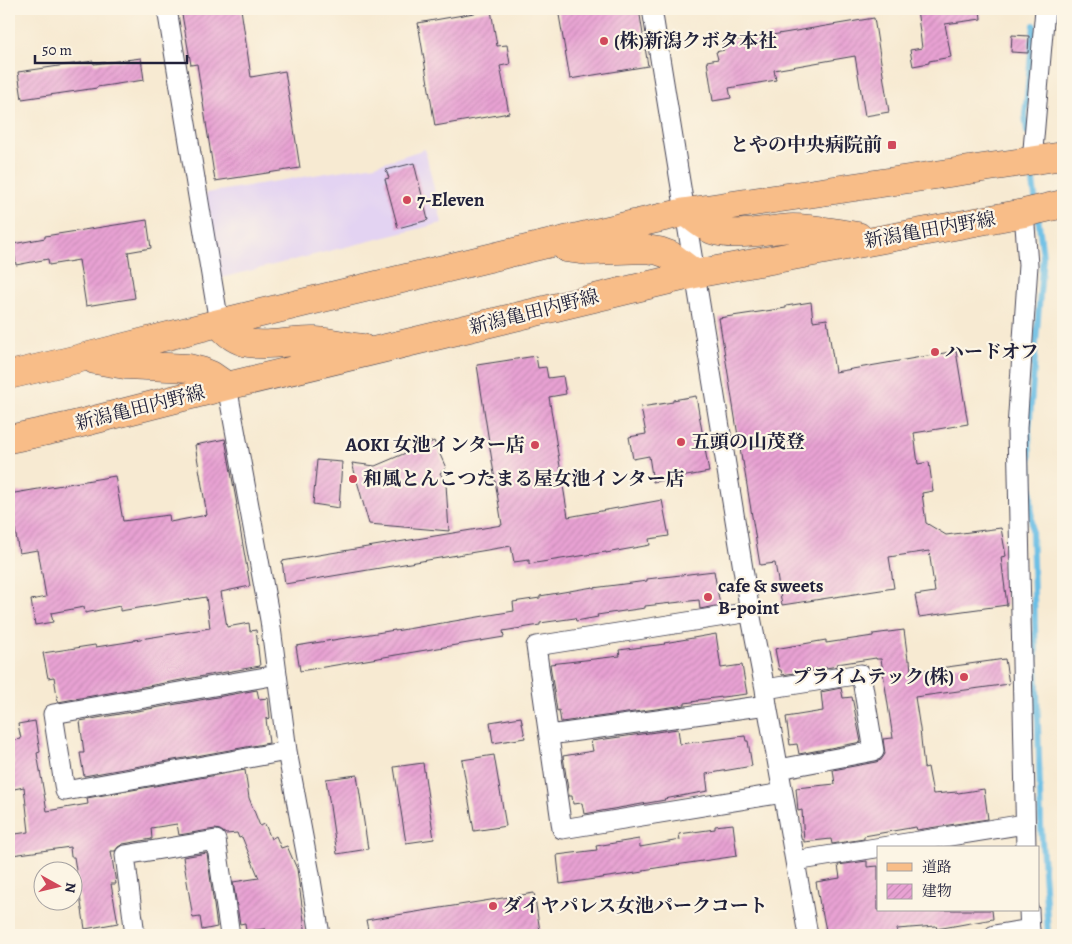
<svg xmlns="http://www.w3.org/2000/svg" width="1072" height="944" font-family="Alegreya,'Noto Serif JP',serif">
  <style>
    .built { fill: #e3d3f2 }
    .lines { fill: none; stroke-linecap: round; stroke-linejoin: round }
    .stream { stroke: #69bee5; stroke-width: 6 }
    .building { fill: url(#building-hatch) }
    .minor-casing { stroke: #424052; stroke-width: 21 }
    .primary-casing { stroke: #424052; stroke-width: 29 }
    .minor { stroke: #fff; stroke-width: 19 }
    .primary { stroke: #f8bd88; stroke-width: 28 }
    .poi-dot { fill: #d1495b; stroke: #fcf5e5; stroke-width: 2 }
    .labels { text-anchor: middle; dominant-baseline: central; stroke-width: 4.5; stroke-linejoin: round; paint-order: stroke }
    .poi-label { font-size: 19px; font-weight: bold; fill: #22223b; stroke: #fcf5e5; text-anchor: start }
    .street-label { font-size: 19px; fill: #22223b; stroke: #fcf5e5 }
  </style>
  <defs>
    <pattern id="building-hatch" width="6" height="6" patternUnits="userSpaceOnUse" patternTransform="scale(1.25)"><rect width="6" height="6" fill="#e8a2d3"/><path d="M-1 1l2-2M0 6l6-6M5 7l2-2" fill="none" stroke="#c78bb6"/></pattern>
  </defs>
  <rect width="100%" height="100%" fill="#fcf5e5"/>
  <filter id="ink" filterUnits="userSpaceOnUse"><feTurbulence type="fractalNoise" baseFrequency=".02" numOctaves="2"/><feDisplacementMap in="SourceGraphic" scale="10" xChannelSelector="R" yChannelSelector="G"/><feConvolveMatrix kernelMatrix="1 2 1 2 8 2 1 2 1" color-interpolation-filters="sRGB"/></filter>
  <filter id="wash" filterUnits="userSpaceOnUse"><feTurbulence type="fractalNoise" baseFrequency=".0096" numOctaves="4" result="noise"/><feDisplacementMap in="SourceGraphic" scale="20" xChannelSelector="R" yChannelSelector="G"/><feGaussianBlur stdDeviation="1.12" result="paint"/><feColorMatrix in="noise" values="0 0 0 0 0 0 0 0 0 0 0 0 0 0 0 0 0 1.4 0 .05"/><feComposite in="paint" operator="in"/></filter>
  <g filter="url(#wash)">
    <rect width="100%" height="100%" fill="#f7ead2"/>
    <path class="built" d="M425,149L442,223L221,278L206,193L375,165Z"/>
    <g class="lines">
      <path class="stream" d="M1027,132L1025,115L1034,25
        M1031,166L1036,204
        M1038,216L1043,256L1029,430L1041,825L1048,935"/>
    </g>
    <g id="blocks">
      <path class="building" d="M181,9H241L251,77L285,71L300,168L215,181L197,64L191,65Z
        M558,9H639L648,66L570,79Z
        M917,9H980L981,19L945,24L951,57L929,61V63L913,66L910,50L922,48Z
        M491,10L497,46L507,45L510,64L500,66L509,113L435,126L418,23Z
        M874,18L889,112L865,116L855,56L774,70L776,80L729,88L731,98L713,101L707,61L718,59L716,52L724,50L723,42L754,37V38Z
        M1012,35L1029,36L1028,53L1011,52Z
        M141,58L144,80L97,87V88L22,99L18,72L93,61L94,64Z
        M414,163L428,220L398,228L385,179L389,178L386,170Z
        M147,220L151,248L128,252L135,298L86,306L79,260L49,265L48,259L16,265L13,244L45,238V236Z
        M811,302L813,321L827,319L835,372L956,351L968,424L914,433L918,464L929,462L933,491L922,493L926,523L946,535L1001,528L1006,556L1001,557L1007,605L919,617L915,595L935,592L929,551L889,557L894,588L782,605L775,563L760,565L743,461H742L719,318L786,308V306Z
        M536,356L538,368L546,367L548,378L563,376L566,394L549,397L568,517L662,500L669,536L649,539L650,545L606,553V552L529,564V560L514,562L511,546L285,584L282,561L502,525L477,365Z
        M696,396L709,472L653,482L649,456L633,459L629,437L646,434L641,407L673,402V400Z
        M225,439L237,505H236L250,586L221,592L227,627L249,623L250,631L256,630L260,666L58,702L54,677L48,678L43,653L95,645L96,647L134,641V640L210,628L206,597L120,611V606L85,613L84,607L51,613L53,622L35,625L31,600L46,597L38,550L19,553L9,494L115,476L123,521L169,515L170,522L207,515L195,445Z
        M434,441L446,468L440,473L446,484L449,531L369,524L352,463L375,466Z
        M317,460L342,462L339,508L313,504Z
        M714,571L720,605L700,609L699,600L645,606V608L597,615L598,617L576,621L575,618L540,623V625L503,631L504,637L300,671L296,646L395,630V631L514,611L513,602L540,598V596L593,587V588L647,581V579Z
        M904,630L908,660H910L911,672L1005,659L1009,684L915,697L920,729L924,768L928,767L933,794L957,792L958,793L984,789L988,819L917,830L916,827L864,836V839L832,844L831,839L804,842L802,810L798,811L796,788L835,784L833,770L876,762L881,760L885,754L883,739L893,738L881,659H876V658L837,664L838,666L782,675L781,670H779L775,649L826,640V643L873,636V634Z
        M716,634L721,668L742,665L747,694L698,700V701L685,703V705L561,722L559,710L557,711L550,664L620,656L619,650L665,644L664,643Z
        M841,688L843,698L852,697L861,742L799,754L797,744L790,745L786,717L823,711L821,692Z
        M257,690L259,699L268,698L270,718L266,719L269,743L84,776L80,753H84L80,721Z
        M521,717L525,738L493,743L490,722Z
        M35,721L40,752L37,753L47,811L88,804L87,798L245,770L249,798L260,826L265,824L271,839L276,836L281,848L287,846L297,869L306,935H265V929L246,931L245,923L240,924L233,882L259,878L242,837L239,838L237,833L226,834L220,830L215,829L179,835L177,824L151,828L152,839L123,844L118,847L115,851H111L116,884H111L118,923L85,929L74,857H71L70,847L12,855L9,835L29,832L24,787L9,790V765L14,764L9,741L21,739L18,724Z
        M678,729L680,744L745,736L746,741H748L752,766L706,774L708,791L664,799L665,800L584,814L582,803L573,804L572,796H569L563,756L593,751L591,741Z
        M494,755L506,826L474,831L462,760Z
        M423,763L434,839L406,843L394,767Z
        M357,775L368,849L337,854L326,779Z
        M733,824L737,856L682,864L643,870V872L560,884L557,855L597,850L596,846L639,839L640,847L680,840L679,834L715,829V826Z
        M207,853L217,927L202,930L200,917L193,918L183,857Z
        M867,861V867L878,866V910H992L993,919L937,929L936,926L897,929L898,935H827L822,911H821L816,882L840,878L838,865Z
        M534,893L540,931L511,935H369L366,920Z"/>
    </g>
  </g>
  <g filter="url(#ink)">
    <use href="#blocks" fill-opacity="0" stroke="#424052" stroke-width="1"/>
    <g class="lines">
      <g class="minor-casing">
        <path id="minor" d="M167,9L219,323
          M652,9L750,612L765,689L767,705L783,793L808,935
          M1032,161L1045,9
          M1024,213L1028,265L1017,428L1026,848
          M227,386L270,620L287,751L310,874L320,935
          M750,612L536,646L562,829L783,793
          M277,675L53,714L65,791L287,751
          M765,689L861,674L874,751L779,769
          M549,735L767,705
          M795,861L1025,824
          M1029,910L1030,935
          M135,935L125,855L216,840L230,935
          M994,935L1030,929"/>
      </g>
      <g class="primary-casing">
        <path id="primary" d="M686,212C694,218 702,226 712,230C734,238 769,229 793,228C814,228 836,233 858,236
          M566,248L590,251L646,249L659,251L670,255L695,274
          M219,323C244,358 281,339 316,341C331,342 346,346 362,348
          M95,360L125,365L189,368L201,371L211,375L227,386
          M9,375L69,361L219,323L543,245L686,212L1063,156
          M9,439L66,427L227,386L695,274L1024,213L1063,204"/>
      </g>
      <use href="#minor" class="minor"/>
      <use href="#primary" class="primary"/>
    </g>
  </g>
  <g class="poi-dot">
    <circle cx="604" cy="41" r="5"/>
    <rect x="887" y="140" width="10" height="10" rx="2.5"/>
    <circle cx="407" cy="200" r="5"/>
    <circle cx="935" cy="352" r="5"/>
    <circle cx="681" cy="442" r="5"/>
    <circle cx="535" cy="445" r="5"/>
    <circle cx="353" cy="479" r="5"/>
    <circle cx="708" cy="597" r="5"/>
    <circle cx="964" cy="677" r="5"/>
    <circle cx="493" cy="906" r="5"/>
  </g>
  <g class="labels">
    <g class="poi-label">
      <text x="614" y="41">(株)新潟クボタ本社</text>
      <text x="882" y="145" text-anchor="end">とやの中央病院前</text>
      <text x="417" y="200">7-Eleven</text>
      <text x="945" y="352">ハードオフ</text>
      <text x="691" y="442">五頭の山茂登</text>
      <text x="525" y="445" text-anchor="end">AOKI 女池インター店</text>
      <text x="363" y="479">和風とんこつたまる屋女池インター店</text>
      <text x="718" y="586">cafe &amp; sweets<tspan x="718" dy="22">B-point</tspan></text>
      <text x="954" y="677" text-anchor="end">プライムテック(株)</text>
      <text x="503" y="906">ダイヤパレス女池パークコート</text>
    </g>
    <g class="street-label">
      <text transform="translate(930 230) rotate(-10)">新潟亀田内野線</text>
      <text transform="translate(534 312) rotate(-14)">新潟亀田内野線</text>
      <text transform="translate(140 408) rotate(-14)">新潟亀田内野線</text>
    </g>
  </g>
  <rect width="1072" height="944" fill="none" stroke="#fcf5e5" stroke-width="30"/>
  <rect x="877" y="846" width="162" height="65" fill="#fcf5e5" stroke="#a5a1a1"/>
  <rect x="887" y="863" width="25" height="8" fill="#f8bd88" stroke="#a5a1a1"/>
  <text x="922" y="872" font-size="15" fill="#22223b">道路</text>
  <rect x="887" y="884" width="25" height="15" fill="url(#building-hatch)" stroke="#a5a1a1"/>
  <text x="922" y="896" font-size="15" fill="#22223b">建物</text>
  <g transform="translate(58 886) rotate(98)"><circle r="24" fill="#fcf5e5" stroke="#a5a1a1"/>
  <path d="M0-4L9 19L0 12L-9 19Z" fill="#d1495b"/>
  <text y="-8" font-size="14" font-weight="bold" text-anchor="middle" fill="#22223b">N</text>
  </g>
  <path d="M35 55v8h152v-8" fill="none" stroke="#22223b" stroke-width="2.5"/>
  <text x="42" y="55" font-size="15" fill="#22223b" stroke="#fcf5e5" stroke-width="4" paint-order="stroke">50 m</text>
</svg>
